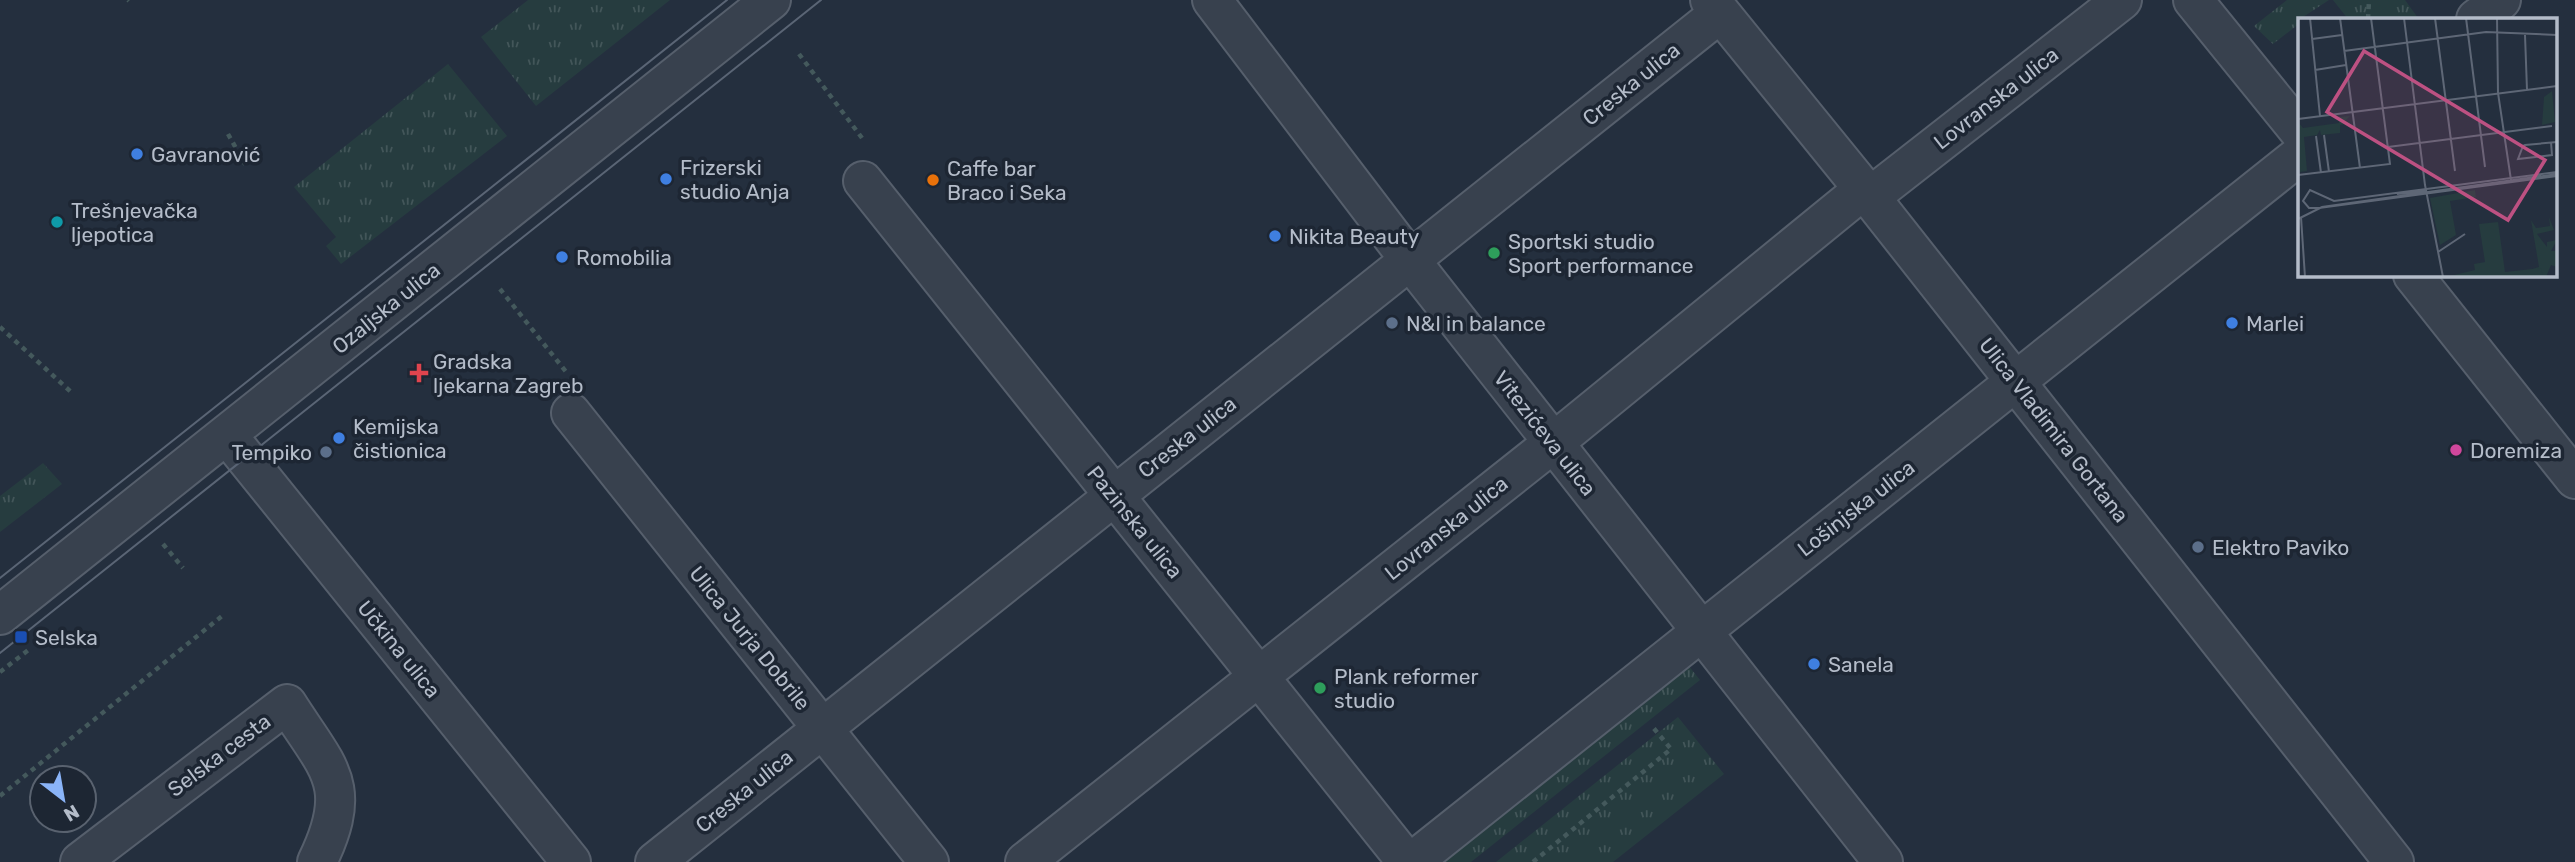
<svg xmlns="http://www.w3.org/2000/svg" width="2575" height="862" font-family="Rubik,sans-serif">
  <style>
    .grass { fill: url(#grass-tufts) }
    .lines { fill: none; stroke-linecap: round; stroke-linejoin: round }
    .minor-casing { stroke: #565f6c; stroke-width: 42 }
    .path { stroke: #44595c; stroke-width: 4.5; stroke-dasharray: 5 5; stroke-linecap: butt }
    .minor { stroke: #38414e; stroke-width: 38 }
    .tram { stroke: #5a6575; stroke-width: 2 }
    .shop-dot { fill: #3f7fe0; stroke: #1d2633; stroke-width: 2.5 }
    .food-dot { fill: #e8710a; stroke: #1d2633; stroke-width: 2.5 }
    .culture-dot { fill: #0f9aa8; stroke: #1d2633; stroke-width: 2.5 }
    .leisure-dot { fill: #2e9e5b; stroke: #1d2633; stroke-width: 2.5 }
    .service-dot { fill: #5c6f8a; stroke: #1d2633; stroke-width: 2.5 }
    .health-dot { fill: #e0444e; stroke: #1d2633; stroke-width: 2.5 }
    .hotel-dot { fill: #d1479c; stroke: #1d2633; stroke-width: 2.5 }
    .transit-dot { fill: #1a4fb4; stroke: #1d2633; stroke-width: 2.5 }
    .labels { text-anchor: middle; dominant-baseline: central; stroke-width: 7; stroke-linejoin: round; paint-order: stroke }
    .street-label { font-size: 21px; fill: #b4bcc9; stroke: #1d2633 }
    .poi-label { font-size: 21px; fill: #b4bcc9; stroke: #1d2633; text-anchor: start }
    .inset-road { fill: none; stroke: #5e6776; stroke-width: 2 }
    .view { fill: #bd5182; fill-opacity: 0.15; stroke: #bd5182; stroke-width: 3.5 }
    .inset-edge { fill: none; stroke: #b4bcc9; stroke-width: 3.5 }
  </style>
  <defs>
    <pattern id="grass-tufts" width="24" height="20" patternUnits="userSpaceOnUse" patternTransform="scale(1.75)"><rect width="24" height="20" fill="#263c3f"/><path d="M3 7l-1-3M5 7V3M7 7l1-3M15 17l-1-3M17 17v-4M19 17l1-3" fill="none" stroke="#435659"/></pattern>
  </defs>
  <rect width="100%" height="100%" fill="#242f3e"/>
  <path class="grass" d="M528,0H670L536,106L481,37Z
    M2287,0H2329L2300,19V23L2273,44L2254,26Z
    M2333,0H2405L2418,18L2348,19Z
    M448,64L507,136L341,264L326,246L336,237L294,187Z
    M43,463L62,484L0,532V496Z
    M1688,665L1700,680L1471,862H1441Z
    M1678,717L1724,774L1613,862H1496Z"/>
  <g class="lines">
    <g class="minor-casing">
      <path id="minor" d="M1212,0L1410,260L1883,862
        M1710,0L1870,197L2394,862
        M2193,0L2300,132
        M2476,19L2501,0
        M863,181L1407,862
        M1870,197L2122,0
        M2413,275L2575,479
        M571,413L929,862
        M227,435L571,862
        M0,615L771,0
        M80,862L287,704C328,769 355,784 317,862
        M655,862L1720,13
        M1025,862L1553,443L1864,189
        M1412,862L2300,155"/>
    </g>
    <path class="path" d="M128,0L129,1
      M2368,19L2369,0
      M799,54L865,142
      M228,134L246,166
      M500,289L567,373
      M0,327L71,392
      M163,544L183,568
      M0,672L31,648
      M0,796L222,616
      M1533,862L1671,749L1651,725"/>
    <use href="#minor" class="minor"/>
    <path class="tram" d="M0,578L727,0
      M0,653L821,0"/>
  </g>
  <g class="shop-dot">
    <circle cx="137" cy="154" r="7"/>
    <circle cx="666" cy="179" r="7"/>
    <circle cx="1275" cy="236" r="7"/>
    <circle cx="562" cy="257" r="7"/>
    <circle cx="2232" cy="323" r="7"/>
    <circle cx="339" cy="438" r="7"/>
    <circle cx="1814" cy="664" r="7"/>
  </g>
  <circle class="food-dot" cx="933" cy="180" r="7"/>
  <circle class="culture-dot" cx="57" cy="222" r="7"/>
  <g class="leisure-dot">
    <circle cx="1494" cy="253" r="7"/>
    <circle cx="1320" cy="688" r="7"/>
  </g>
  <g class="service-dot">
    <circle cx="1392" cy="323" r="7"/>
    <circle cx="326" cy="452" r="7"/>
    <circle cx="2198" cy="547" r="7"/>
  </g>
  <path class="health-dot" d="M415.5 362.5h7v7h7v7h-7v7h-7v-7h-7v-7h7z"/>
  <circle class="hotel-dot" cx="2456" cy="450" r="7"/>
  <rect class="transit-dot" x="14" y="630" width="14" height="14" rx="3.5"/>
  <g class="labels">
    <g class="street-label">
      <text transform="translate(1631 84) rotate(-39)">Creska ulica</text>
      <text transform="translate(1996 98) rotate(-38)">Lovranska ulica</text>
      <text transform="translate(386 308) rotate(-39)">Ozaljska ulica</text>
      <text transform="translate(2054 430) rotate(52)">Ulica Vladimira Gortana</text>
      <text transform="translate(1545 433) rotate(52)">Vitezićeva ulica</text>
      <text transform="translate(1187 437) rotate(-38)">Creska ulica</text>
      <text transform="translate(1856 508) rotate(-38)">Lošinjska ulica</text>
      <text transform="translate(1135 522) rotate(51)">Pazinska ulica</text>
      <text transform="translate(1446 528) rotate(-39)">Lovranska ulica</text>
      <text transform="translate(750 638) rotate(51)">Ulica Jurja Dobrile</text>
      <text transform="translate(399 649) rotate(51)">Učkina ulica</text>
      <text transform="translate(219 755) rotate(-37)">Selska cesta</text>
      <text transform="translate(744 791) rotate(-39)">Creska ulica</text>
    </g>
    <g class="poi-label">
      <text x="151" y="154">Gavranović</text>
      <text x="680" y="167">Frizerski<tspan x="680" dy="24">studio Anja</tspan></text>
      <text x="947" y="168">Caffe bar<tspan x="947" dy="24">Braco i Seka</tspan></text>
      <text x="71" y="210">Trešnjevačka<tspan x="71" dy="24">ljepotica</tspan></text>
      <text x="1289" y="236">Nikita Beauty</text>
      <text x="1508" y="241">Sportski studio<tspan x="1508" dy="24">Sport performance</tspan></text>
      <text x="576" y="257">Romobilia</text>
      <text x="1406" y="323">N&amp;I in balance</text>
      <text x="2246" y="323">Marlei</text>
      <text x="433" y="361">Gradska<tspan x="433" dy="24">ljekarna Zagreb</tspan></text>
      <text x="353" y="426">Kemijska<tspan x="353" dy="24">čistionica</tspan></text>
      <text x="2470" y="450">Doremiza</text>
      <text x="312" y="452" text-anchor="end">Tempiko</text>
      <text x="2212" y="547">Elektro Paviko</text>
      <text x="35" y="637">Selska</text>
      <text x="1828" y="664">Sanela</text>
      <text x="1334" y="676">Plank reformer<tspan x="1334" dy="24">studio</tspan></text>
    </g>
  </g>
  <g transform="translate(2298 18)">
    <rect width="259" height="259" fill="#242f3e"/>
    <path d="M254,73L257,104L244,107L246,79ZM52,98L46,104L53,105L42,107V115L23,117L22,112L19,117L6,119L9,153L2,154L0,104L5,110L41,105V99ZM177,172L178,179L152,183L158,217L142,227L132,180ZM251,199L256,212L239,216L249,229V224L259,222L253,233H259V249L253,247L248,259H243L241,251L228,253L241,249L233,202L238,210L252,208Z" fill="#263c3f"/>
    <path d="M200,204L207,254L243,250L245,259H148L177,252L176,246L187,244L181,206Z" fill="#263c3f"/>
    <path class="inset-road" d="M12,0L22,98M42,0L62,150M106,0L127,167L145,259M137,0L157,153M168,0L187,149M199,0L200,75L213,162M227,17L229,72M14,21L44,17M46,33L188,14L259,17M259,40V68M17,52L48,47M0,101L259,68M26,117L31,154M18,118L23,155M253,124L254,137L220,141L225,128L227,127L259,124M90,129L254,108M259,154L36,183L12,172L5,183L11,190H21L259,158M0,157L92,146L73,0M99,176L128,173M3,199L7,259M0,201L24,189L259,156M140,234L167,216"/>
    <path class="view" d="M66,33L247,142L210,202L29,94Z"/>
    <rect width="259" height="259" class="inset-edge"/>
  </g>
  <g transform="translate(63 799) rotate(149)"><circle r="33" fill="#1d2633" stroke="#59626f" stroke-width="2"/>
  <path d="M0-5L12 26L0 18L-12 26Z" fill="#8ab4f8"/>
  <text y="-10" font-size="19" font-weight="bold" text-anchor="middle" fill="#b4bcc9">N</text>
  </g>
</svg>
